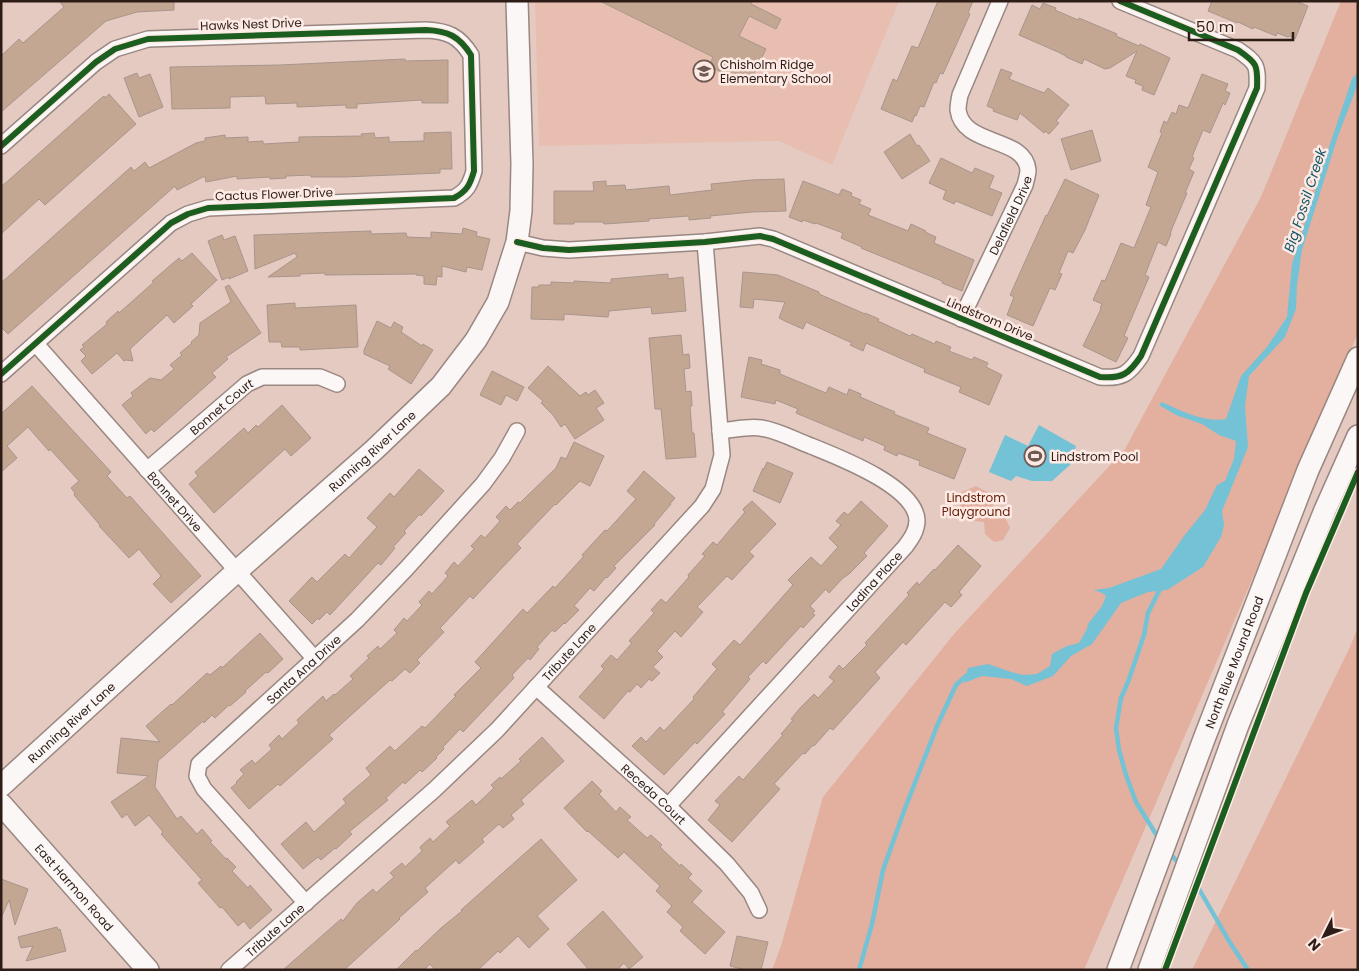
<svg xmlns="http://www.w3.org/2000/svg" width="1359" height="971" font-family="Poppins,sans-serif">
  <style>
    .built { fill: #e8beb1 }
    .green { fill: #e3af9f }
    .water { fill: #74c2d5 }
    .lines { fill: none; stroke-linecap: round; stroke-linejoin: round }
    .stream { stroke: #74c2d5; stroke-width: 4.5 }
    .building { fill: #c4a793; stroke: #a7958c }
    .street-casing { stroke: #9a8781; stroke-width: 18 }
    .secondary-casing { stroke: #9a8781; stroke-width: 24 }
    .street { stroke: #fbf7f6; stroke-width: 15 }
    .secondary { stroke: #fbf7f6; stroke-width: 21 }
    .cycleway-casing { stroke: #feeae4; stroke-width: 9 }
    .cycleway { stroke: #1b5e20; stroke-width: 6 }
    .labels { text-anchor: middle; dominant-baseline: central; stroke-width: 5; stroke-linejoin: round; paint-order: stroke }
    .street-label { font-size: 12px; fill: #2e1d17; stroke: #feeae4 }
    .poi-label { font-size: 12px; fill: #2e1d17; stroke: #feeae4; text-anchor: start }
    .park-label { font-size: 12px; fill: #66220b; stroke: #feeae4 }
    .water-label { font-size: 14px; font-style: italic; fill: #145868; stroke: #feeae4 }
  </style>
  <rect width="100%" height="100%" fill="#e4cac1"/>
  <path class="built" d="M535,1H899L832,165L779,141L539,146Z"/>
  <path class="green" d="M1341,1H1358V333L1084,970H772L781,946L823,797L954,634L1125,449L1261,197Z
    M976,486L987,492L993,499L994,514L1005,517L1010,528L1003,540L994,542L985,534L984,522L967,520L959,510L962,492Z
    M1358,627V970H1192L1350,647Z"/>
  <path class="water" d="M1358,72V82L1353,97L1338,136L1302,250L1297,285L1296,309L1285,337L1249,376L1245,406L1248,447L1222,511L1224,525L1221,537L1203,567L1167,590L1148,592L1121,603L1092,644L1071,656L1053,676L1027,686L1011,679L982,676L964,683L968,668L988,664L1011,672L1024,675L1037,674L1050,666L1052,654L1067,646L1079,643L1087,629L1088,624L1102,606L1106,596L1102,593L1094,590L1109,588L1161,569L1184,536L1205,510L1217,485L1225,481L1234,459L1236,441L1219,435L1202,424L1176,415L1159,405L1162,402C1181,411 1205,423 1226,419L1241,376L1267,347L1287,317L1292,264L1330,144L1352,79Z
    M1039,425L1076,446L1070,465L1052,481H1032L1016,476L1011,481L989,472L1005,435L1028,446Z"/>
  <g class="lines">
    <path class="stream" d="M1159,839L1136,802L1126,775L1119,750L1116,728L1121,698L1128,682L1144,635L1148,613L1161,587
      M1168,851L1181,866
      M1189,876L1195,882L1229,941L1248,970
      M859,970L872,924L883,870L904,811L937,726L956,685L966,676L972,674"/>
  </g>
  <path class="building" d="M59,1H174V10L137,12L106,21L1,112V56L19,39L23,43L64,7Z
    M600,1H752L751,4L781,19L776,29L749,16L739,36L766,49L748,85L709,66L713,57Z
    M938,1H973L968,13L970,14L943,74L940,73L936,83L934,82L924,107L920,106L916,116L915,115L912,122L881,109L893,79L897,81L912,46L918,48Z
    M1212,1H1295L1308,6L1295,39L1289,36L1288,37L1277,33L1276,36L1254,27L1253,29L1238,22L1237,23L1208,11Z
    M1043,3L1056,8L1055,10L1078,20L1079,18L1117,34L1116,36L1139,46L1140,44L1170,58L1154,95L1142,90L1143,86L1135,83L1136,80L1126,76L1137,51L1110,68L1105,69L1084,59L1082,64L1066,57V56L1058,52L1019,35L1032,5L1040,9Z
    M405,59V61L448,60V103H422V100L357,104V108H346V105L297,107V103L266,104L265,96L230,97V108L172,109L170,67L280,65Z
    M1001,69L1012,73L1009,79L1044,93L1048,88L1069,105L1056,121L1059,123L1049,134L1045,131L1044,133L1020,113L1017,120L993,111L994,109L987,106Z
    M137,73L139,78L150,74L163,107L139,117L124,78Z
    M1202,74L1228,84L1225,91L1230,93L1225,105L1223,103L1210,133L1203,130L1192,157L1194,158L1189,169L1194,172L1185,193H1187L1173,226L1170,234H1171L1166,246L1158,242L1145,275L1149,277L1124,336L1128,338L1116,362L1083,346L1101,309L1100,308L1102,304L1093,300L1102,280L1105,281L1121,243L1134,248L1151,207L1146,205L1158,172L1148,167L1162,133L1160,132L1164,121L1167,123L1172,112L1176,114L1179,105L1188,108Z
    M109,94L136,124L45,205L39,199L1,234V187L99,100L104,96L105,98Z
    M1092,130L1101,161L1071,170L1061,139Z
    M451,132L452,169H440V173L344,177H311V175L286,176V178L270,179V177L237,179V176L206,182L205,176L177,190L175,186L8,334L1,327V283L131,167L134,171L145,162L149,168L196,143L205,141V138L225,135V138L248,137V142L263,141V144L299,142V137L362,136L361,134L374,133L375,138L389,137V142L424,141V133Z
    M910,134L917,146L919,145L930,161L902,179L884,152Z
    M941,158L972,173L975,168L994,176L989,188L1002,193L992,216L956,201L954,204L943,199L946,191L929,183Z
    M784,179L786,211L752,212L710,216L711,218L689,220V216L649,219V221L604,224L603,222H574V224H554V191H594L593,182L606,181V186L625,185L626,190L669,186L670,195L712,190L711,184L751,180Z
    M1065,179L1099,195L1085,230L1073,253L1068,251L1059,273L1062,274L1055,290L1050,288L1033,326L1007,315L1014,297L1010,295L1046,215L1047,216Z
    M803,181L839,195L842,189L852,193L851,196L861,200L859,204L871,209L868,215L908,231L911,224L926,231L925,232L936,237L934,243L974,260L962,291L942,283V281L861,248L862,247L841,238L843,233L816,223L815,224L803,220L802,222L789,217Z
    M463,228L477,232L476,236L490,239L482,270L467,267L466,272L442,266V277L437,276L436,285L424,284V276L416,275L417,274L325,275V273L300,274V276L268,277L297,257L295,253L255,269L254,235L371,231V234L406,233L407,237L431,238V232L462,234Z
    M222,235L224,240L235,236L248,271L229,279V277L222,280L208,241Z
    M192,253L217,280L191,304L193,306L174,323L167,315L130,349L133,361L126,360L124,361L117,353L92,374L81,361L86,356L80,350L84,347L82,345L107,324L106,322L118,311L119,313L154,282L152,281L179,258L182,261Z
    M743,272L778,275L819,292V294L865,314V313L879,319L878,321L910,336L912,334L935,344L936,341L951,347L949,351L972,360L974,357L988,363L986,367L1002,375L989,405L959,392L961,387L924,372L925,369L866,343L863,351L850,345L852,343L806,322L803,329L787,322L779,318L785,302L754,299L753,308L740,307Z
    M668,274V279L683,277L686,311L652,314L651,307L609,311L608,317L564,314V320L531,319L532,287H539V285H551V282L574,283V281L611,283V279Z
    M229,285L261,333L226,357L228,359L212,373L216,377L154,432L151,429L146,434L122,405L133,396L131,393L150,378L161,380L174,369L170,365L182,355L180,353L192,343L191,342L199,335L200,323L231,302L225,287Z
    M295,303V308L356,305L358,347L300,350V347H282L281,342H269L267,305Z
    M377,321L391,328L394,322L403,327L401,332L422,346L423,344L433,350L411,384L388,369L390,366L364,354V350Z
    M681,335L683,355L689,354L690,368L684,369L686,392L691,391L692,406H690L692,433H694L696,457L666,459L661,409H655L649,338Z
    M749,357L762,360L761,364L780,370V374L826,393L829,387L847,395L849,389L861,394L860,397L895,412L894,414L929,428L927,433L966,449L954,479L919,465L920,461L898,453L897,456L884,450L885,446L864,437L863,441L796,413L798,409L776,400L775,404L741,397Z
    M548,366L580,396L586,392L588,395L595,390L604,403L596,408L604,420L575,439L565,424L561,427L553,415L541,403L543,401L528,388Z
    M492,371L524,387L517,401L506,395L501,405L480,395Z
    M32,386L111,472L107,476L127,498L130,496L201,576L171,603L153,584L161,576L139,549L129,558L99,526L100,525L74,495L75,493L71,488L79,481L50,449L49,451L28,427L7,446L17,458L1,472V414Z
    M282,405L311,438L291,456L285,449L214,513L189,484L198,476L195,472L244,428L248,433L256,425L258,427Z
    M574,442L604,456L590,486L580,481L556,505L555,504L517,544L521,548L499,571L473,599L470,596L440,628L444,632L417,660L420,663L410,673L405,669L392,681L390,680L329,735L333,739L280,786L278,784L249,809L231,788L237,783L236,782L244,774L240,770L252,760L255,764L272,749L269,745L279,735L282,739L299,723L297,720L323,696L326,701L334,694L335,695L353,679L350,676L369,658L367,656L378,646L380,649L397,633L394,630L404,618L407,621L422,605L419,602L429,591L432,594L448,576L445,573L454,562L458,566L474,549L471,546L481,535L485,538L500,521L496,517L506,506L510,510L518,502L520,503L525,498L556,468L561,457L566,459Z
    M767,462L793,473L780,503L753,491L763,468L764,469Z
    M419,469L444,491L421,516L420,514L404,531L406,533L393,547L395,548L381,565L378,563L330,615L327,612L319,620L318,618L312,624L289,601L312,577L317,582L345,554L349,558L377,527L367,518L390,493L394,497Z
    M644,471L675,498L670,504H671L654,524L655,525L614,566L616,568L607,578L606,577L594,591L590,588L574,606L579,610L565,624L564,623L555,632L552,630L537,647L539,649L530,660L528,658L512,675L514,678L463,732L460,729L443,747L444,749L436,757L437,758L422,772L420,770L405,784L403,782L386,798L388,800L349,832L352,834L336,849L335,848L321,860L318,857L303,869L281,844L306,822L314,832L346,803L343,799L371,775L366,768L390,746L395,751L422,726L425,728L456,696L454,695L481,668L475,662L523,609L527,613L553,586L555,588L584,556L582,555L605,530L607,531L636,499L627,491Z
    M752,501L776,524L749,552L754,556L732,580L727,576L697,607L703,612L681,637L675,631L657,651L663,657L653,667L660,673L652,681L649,679L641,688L637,684L630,692L628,691L604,719L579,697L604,669L601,666L611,655L617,660L632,643L629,641L654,613L651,610L661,599L666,603L689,577L688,575L705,556L702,554L713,542L717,545L745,512L743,510L744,508Z
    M861,501L888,526L864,553L867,556L849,574L843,578L829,593L826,589L810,606L815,611L812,613L815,615L803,628L801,626L766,664L763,661L748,677L750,679L722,712L725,714L697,744L695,742L664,775L632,746L641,737L646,742L660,727L664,731L694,699L693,697L717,669L712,664L734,640L740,645L793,585L788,580L811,557L821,566L838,547L829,538L841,525L836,521L844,512L848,515Z
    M958,545L981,566L959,592L962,595L951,607L945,602L906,645L903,642L875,672L880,678L833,730L830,728L814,746L813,745L805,754L803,753L774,784L780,789L732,842L708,820L720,805L715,801L739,776L743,780L783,735L781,734L793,720L791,719L800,708L814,694L818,698L834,681L829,677L839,665L843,669L867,645L865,643L909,595L907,593L917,582L919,585L934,569L935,570Z
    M260,633L283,659L268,673L266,672L245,691L246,692L230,706L229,705L215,718L212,715L204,723L203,721L158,761L155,787L177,819L181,816L197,834L202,829L212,841L210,842L226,859L227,858L236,867L232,871L248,888L250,885L272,910L250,929L244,921L238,926L222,907L220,908L198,883L202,880L161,834L163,832L149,815L135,826L127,814L122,818L111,802L149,776L117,773L121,738L160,742L146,726L171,704L172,705L207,673L210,675L221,666L222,668Z
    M542,737L564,761L521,800L524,804L511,815L514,819L503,828L499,824L482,839L484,842L459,864L456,860L425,888L428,892L399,918L400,919L344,970H283L332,927L341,919L343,921L357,903L373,889L376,893L394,877L390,873L402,863L405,867L422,851L420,847L430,838L433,842L450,826L446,822L458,812L472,800L476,805L494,788L491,785L500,777L501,779L521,761L519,759Z
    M592,781L602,791L599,794L616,812L620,807L631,817L627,820L647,838L651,835L662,845L660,847L680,866L681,864L692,874L688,878L702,891L692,902L725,932L705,954L680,931L683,927L667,912L672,906L656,891L660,886L624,852L618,858L588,831L587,832L564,808Z
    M541,839L577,880L537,916L549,929L529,948L518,936L500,953L498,951L478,970H435L430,964L424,970H396L416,950L417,951L441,928L462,911L461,910Z
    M1,879L28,889L15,925L9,900L1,918Z
    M603,911L643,957L629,969L624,963L617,970H589L567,944Z
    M57,927L58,930L60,929L66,951L26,961L33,946L21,948L18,937Z
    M737,936L768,942L761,970H746L730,966Z"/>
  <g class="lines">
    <g class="street-casing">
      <g id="street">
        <path d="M1,146L96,62L115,49L148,39L426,30C448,31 459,36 471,55L474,171C470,185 467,191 454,198L208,208L188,214L171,223L1,374"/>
        <path d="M517,242L543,248L569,250L705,242L760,236L773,239L1100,377C1122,379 1129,374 1141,356L1257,88C1258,65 1257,63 1238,50L1120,1"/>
        <path id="s1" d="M961,319L1025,185C1026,181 1028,174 1028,170C1025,136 963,147 958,110C958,106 959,100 960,95L1000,1"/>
        <path id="s2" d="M36,344L315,659"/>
        <path id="s3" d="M147,470L247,384L262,377H320L337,384"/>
        <path id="s4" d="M536,687L668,806L727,864L751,893L759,910"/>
        <path id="s5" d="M668,806L905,547C911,539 917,531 917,520C915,486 838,457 811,446C795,440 779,431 761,428C748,426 733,430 720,431"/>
        <path id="s6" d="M306,903L204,789L197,776L199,764L357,620L406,569L483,484L502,458L517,431"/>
        <path id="s7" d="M229,970L434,790L497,730L702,506L713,489L722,455L705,242"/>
      </g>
    </g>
    <g class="secondary-casing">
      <g id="secondary">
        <path id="s8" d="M1,786L237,571L374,450L441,386L476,340L498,302L517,242L521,211L522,164L517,1"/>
        <path id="s9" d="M1,804L148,970"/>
        <path id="s10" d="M1118,970L1204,739L1308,470L1358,358"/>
        <path d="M1149,970L1238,725L1325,510L1358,436"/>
      </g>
    </g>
    <use href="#street" class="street"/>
    <use href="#secondary" class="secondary"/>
    <g class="cycleway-casing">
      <path id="cycleway" d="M1,146L96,62L115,49L148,39L426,30C448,31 459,36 471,55L474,171C470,185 467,191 454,198L208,208L188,214L171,223L1,374
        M517,242L543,248L569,250L705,242L760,236L773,239L1100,377C1122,379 1129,374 1141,356L1257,88C1258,65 1257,63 1238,50L1120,1
        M1165,970L1306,593L1358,472"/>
    </g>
    <use href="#cycleway" class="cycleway"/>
  </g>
  <defs>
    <g id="school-ring" transform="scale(1.125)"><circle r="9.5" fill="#feeae4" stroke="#6e5a52" stroke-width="1.5"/><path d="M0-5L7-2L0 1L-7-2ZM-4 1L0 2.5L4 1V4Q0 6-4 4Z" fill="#6e5a52"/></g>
    <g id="stadium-ring" transform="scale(1.125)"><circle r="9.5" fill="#feeae4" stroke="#6e5a52" stroke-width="1.5"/><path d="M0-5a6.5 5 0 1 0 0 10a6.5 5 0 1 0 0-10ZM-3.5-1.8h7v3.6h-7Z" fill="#6e5a52"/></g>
  </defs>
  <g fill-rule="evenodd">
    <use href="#school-ring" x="704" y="71"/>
    <use href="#stadium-ring" x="1035" y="456"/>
  </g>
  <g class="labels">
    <g class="street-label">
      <text transform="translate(251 24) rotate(-2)">Hawks Nest Drive</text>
      <text transform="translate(274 194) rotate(-2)">Cactus Flower Drive</text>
      <text stroke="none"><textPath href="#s1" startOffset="115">Delafield Drive</textPath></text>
      <text transform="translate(990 319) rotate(23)">Lindstrom Drive</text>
      <text stroke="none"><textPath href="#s3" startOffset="98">Bonnet Court</textPath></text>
      <text stroke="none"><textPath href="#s8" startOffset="500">Running River Lane</textPath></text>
      <text stroke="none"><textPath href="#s2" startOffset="210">Bonnet Drive</textPath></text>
      <text stroke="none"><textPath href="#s5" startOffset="305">Ladina Place</textPath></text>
      <text stroke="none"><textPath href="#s7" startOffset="466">Tribute Lane</textPath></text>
      <text stroke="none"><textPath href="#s10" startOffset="329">North Blue Mound Road</textPath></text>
      <text stroke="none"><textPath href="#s6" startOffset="321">Santa Ana Drive</textPath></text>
      <text stroke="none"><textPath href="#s8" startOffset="95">Running River Lane</textPath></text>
      <text stroke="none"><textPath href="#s4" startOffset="159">Receda Court</textPath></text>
      <text stroke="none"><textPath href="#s9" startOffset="111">East Harmon Road</textPath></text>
      <text stroke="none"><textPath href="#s7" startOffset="61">Tribute Lane</textPath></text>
    </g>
    <g class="poi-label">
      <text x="720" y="64">Chisholm Ridge<tspan x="720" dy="14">Elementary School</tspan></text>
      <text x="1051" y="456">Lindstrom Pool</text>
    </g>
    <g class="park-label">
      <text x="976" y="497">Lindstrom<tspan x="976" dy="14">Playground</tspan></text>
    </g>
    <g class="water-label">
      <text transform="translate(1305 200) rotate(-72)">Big Fossil Creek</text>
    </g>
  </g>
  <rect width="1359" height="971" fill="none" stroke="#2e1d17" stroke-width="5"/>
  <g transform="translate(1324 936) rotate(228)" stroke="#feeae4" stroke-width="4" paint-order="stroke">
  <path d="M0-4L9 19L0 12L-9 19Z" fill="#2e1d17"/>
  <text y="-8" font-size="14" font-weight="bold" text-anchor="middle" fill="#2e1d17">N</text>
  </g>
  <path d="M1189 32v8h104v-8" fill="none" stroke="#2e1d17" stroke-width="2.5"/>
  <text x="1196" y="32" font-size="15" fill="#2e1d17" stroke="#feeae4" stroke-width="4" paint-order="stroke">50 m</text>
</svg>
